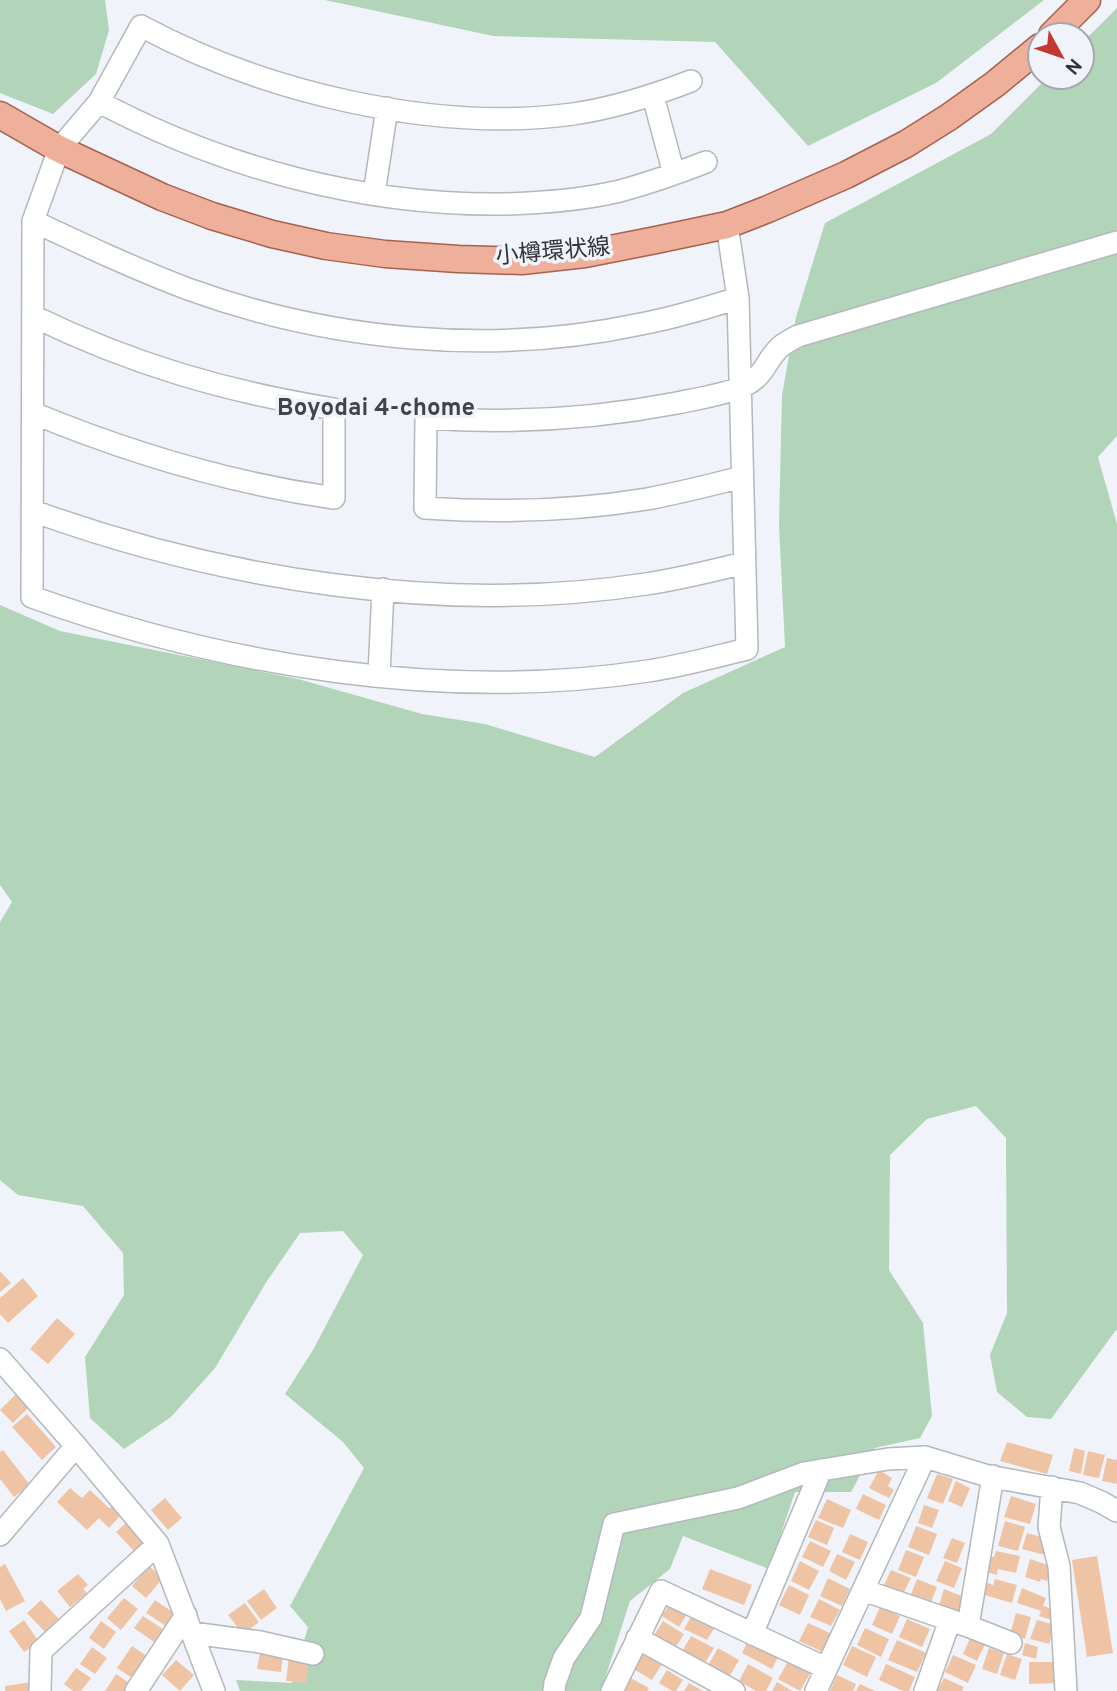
<svg xmlns="http://www.w3.org/2000/svg" width="1117" height="1691" font-family="Overpass,'Noto Sans JP',sans-serif">
  <style>
    .green { fill: #b2d4b8 }
    .building { fill: #efc4a4 }
    .lines { fill: none; stroke-linecap: round; stroke-linejoin: round }
    .minor-casing { stroke: #b3b8bd; stroke-width: 24 }
    .major-casing { stroke: #a5624d; stroke-width: 29 }
    .minor { stroke: #fff; stroke-width: 21 }
    .major { stroke: #eeb09b; stroke-width: 26 }
    .labels { text-anchor: middle; dominant-baseline: central; stroke-width: 7; stroke-linejoin: round; paint-order: stroke }
    .street-label { font-size: 23px; fill: #323336; stroke: #f0f4fa }
    .neighbourhood-label { font-size: 24px; font-weight: bold; fill: #41454a; stroke: #f0f4fa }
  </style>
  <rect width="100%" height="100%" fill="#f0f4fa"/>
  <path class="green" d="M0,0H105L109,30L96,74L53,114L0,93Z
    M325,0H1044L936,83L808,146L715,42L493,36Z
    M1117,8V436L1098,457L1117,524V1330H1116L1051,1419L1027,1417L997,1392L990,1355L1007,1313L1006,1138L976,1106L927,1119L890,1155L889,1270L923,1323L932,1416L920,1438L875,1448L851,1492H795L769,1569L683,1536L670,1569L630,1601L601,1691H240L236,1680L292,1683L308,1627L290,1606L364,1468L343,1442L285,1394L313,1350L363,1255L343,1231L300,1233L267,1281L215,1368L171,1417L124,1449L90,1418L85,1357L124,1295L123,1253L83,1206L18,1195L0,1180V922L12,902L0,885V605L60,631L298,679L422,714L485,724L595,757L683,693L785,647L779,525L782,395L796,317L825,223L991,134L1048,77H1082V43Z"/>
  <path class="building" d="M0,1271L11,1283L0,1292Z
    M23,1278L38,1296L8,1323L0,1314V1298Z
    M57,1318L75,1334L48,1364L30,1349Z
    M17,1393L30,1406L13,1423L0,1410Z
    M27,1414L56,1447L42,1460L12,1427Z
    M1007,1442L1053,1455L1047,1474L1000,1461Z
    M1074,1448L1085,1451L1081,1474L1069,1471Z
    M3,1450L30,1485L14,1497L0,1479V1452Z
    M1088,1451L1105,1455L1099,1478L1083,1475Z
    M1107,1458L1117,1460V1484L1102,1481Z
    M879,1470L892,1478L888,1486L894,1490L889,1498L869,1488Z
    M937,1474L953,1479L943,1504L927,1498Z
    M956,1481L970,1488L962,1507L948,1501Z
    M70,1488L82,1498L90,1490L109,1508L112,1507L121,1515L109,1528L99,1518L87,1530L57,1502Z
    M863,1494L886,1505L879,1520L856,1509Z
    M1011,1496L1036,1504L1030,1524L1004,1517Z
    M165,1498L182,1518L168,1530L151,1510Z
    M827,1499L851,1510L843,1528L818,1518Z
    M924,1505L939,1510L932,1528L918,1523Z
    M816,1520L834,1528L827,1545L808,1537Z
    M1005,1521L1025,1527L1018,1551L998,1546Z
    M127,1522L145,1541L134,1551L116,1532Z
    M916,1526L937,1534L929,1555L908,1547Z
    M1027,1533L1045,1538L1048,1546L1045,1555L1022,1549Z
    M850,1534L868,1542L860,1560L842,1552Z
    M952,1538L965,1543L957,1563L943,1558Z
    M810,1541L831,1551L823,1567L802,1557Z
    M906,1550L924,1557L916,1577L898,1570Z
    M996,1551L1020,1556L1016,1573L998,1569L997,1575L983,1571L987,1556L994,1557Z
    M837,1554L855,1562L846,1580L829,1571Z
    M1097,1556L1113,1653L1087,1657L1072,1560Z
    M1030,1559L1051,1566L1047,1581L1041,1579L1040,1582L1025,1577Z
    M800,1561L819,1571L809,1590L791,1581Z
    M945,1561L962,1568L954,1588L936,1581Z
    M5,1564L25,1601L6,1611L0,1599V1567Z
    M149,1566L163,1578L146,1598L132,1586Z
    M710,1569L752,1585L744,1605L702,1589Z
    M891,1570L911,1578L902,1596L883,1587Z
    M78,1574L88,1585L83,1589L87,1593L70,1607L57,1591Z
    M828,1578L850,1589L842,1606L820,1596Z
    M917,1579L937,1587L930,1605L910,1597Z
    M995,1579L1017,1585L1012,1603L981,1594L985,1582L993,1585Z
    M789,1585L809,1595L800,1615L779,1605Z
    M1022,1588L1046,1598L1043,1606L1059,1611L1055,1621L1039,1616L1041,1611L1017,1603Z
    M264,1589L277,1608L261,1620L247,1601Z
    M944,1589L964,1597L958,1615L938,1608Z
    M124,1598L138,1609L121,1630L107,1618Z
    M819,1599L840,1610L831,1626L810,1617Z
    M41,1600L59,1619L45,1632L27,1613Z
    M155,1600L177,1615L169,1628L146,1613Z
    M672,1600L689,1611L679,1627L662,1616Z
    M245,1603L259,1622L243,1634L228,1615Z
    M880,1607L900,1616L892,1634L872,1625Z
    M694,1612L717,1624L707,1640L684,1629Z
    M1016,1613L1031,1617L1025,1639L1010,1634Z
    M143,1616L166,1631L157,1644L134,1628Z
    M907,1619L930,1629L922,1647L899,1637Z
    M24,1620L39,1642L24,1652L9,1631Z
    M1037,1620L1056,1625L1049,1644L1030,1639Z
    M101,1621L116,1632L104,1649L89,1638Z
    M663,1621L684,1634L674,1650L653,1637Z
    M808,1623L832,1634L823,1652L799,1641Z
    M865,1628L889,1639L881,1657L857,1645Z
    M972,1634L987,1640L977,1661L963,1654Z
    M691,1636L714,1648L704,1665L681,1653Z
    M749,1639L779,1655L772,1669L742,1653Z
    M897,1640L926,1653L917,1672L888,1660Z
    M1025,1643L1038,1647L1036,1659L1022,1655Z
    M132,1646L147,1656L132,1678L117,1668Z
    M852,1646L876,1657L867,1677L843,1665Z
    M92,1647L107,1658L95,1674L80,1664Z
    M718,1648L739,1660L728,1679L707,1667Z
    M989,1648L1004,1653L997,1674L982,1669Z
    M642,1651L662,1664L652,1680L632,1668Z
    M260,1652L283,1655L281,1672L257,1669Z
    M1007,1654L1022,1659L1015,1680L1000,1675Z
    M953,1655L976,1665L968,1683L945,1672Z
    M289,1657L309,1659L306,1683L286,1681Z
    M176,1660L194,1675L180,1691L162,1675Z
    M789,1660L811,1672L800,1691L778,1679Z
    M1029,1662H1056V1683L1029,1684Z
    M748,1664L773,1678L766,1691H756L739,1681Z
    M886,1664L915,1677L909,1691H903L879,1680Z
    M76,1668L91,1678L81,1691H73L64,1684Z
    M667,1670L683,1680L676,1691H672L659,1683Z
    M116,1674L131,1684L127,1691H105Z
    M837,1675L856,1684L853,1691H830Z
    M629,1677L649,1688L647,1691H621Z
    M944,1678L964,1687L962,1691H937Z
    M31,1682L32,1691H5V1686Z
    M777,1682L792,1691H772Z
    M689,1683L703,1691H684Z
    M860,1684L875,1691H856Z"/>
  <g class="lines">
    <g class="minor-casing">
      <path id="minor" d="M691,81C652,96 614,108 573,114C434,133 264,92 141,26L99,102L59,149L33,221L32,597C225,666 445,702 648,671C682,666 714,657 747,649L738,298L727,225
        M653,96L674,174
        M99,102C222,167 363,206 504,204C542,203 582,200 620,191C649,183 678,173 706,162
        M374,194L387,108
        M33,221C84,245 135,269 188,289C331,341 492,356 641,324C674,318 706,308 738,298
        M33,413C130,453 230,483 334,498V409C227,392 131,364 33,316
        M742,477C711,485 679,493 647,499C574,511 499,513 425,508L426,418C510,424 594,419 677,403C696,399 727,394 744,386C766,375 765,361 780,347C785,343 792,339 798,336L1117,242
        M33,511C224,580 444,615 646,584C680,579 712,571 744,563
        M379,675L383,589
        M0,1359L76,1446L158,1544L214,1691
        M1052,1487L1049,1527L1059,1566L1066,1691
        M0,1535L76,1446
        M863,1590L950,1620
        M968,1626L1011,1643
        M192,1633L260,1642L313,1654
        M752,1634L821,1470
        M637,1638L734,1691
        M40,1691L41,1651L158,1544
        M136,1691L186,1615
        M554,1691L555,1683L564,1658L591,1618L614,1524L738,1498L804,1473L888,1459L925,1457L988,1476L1080,1493L1101,1502L1117,1511
        M612,1691L661,1591L826,1668
        M816,1691L925,1457
        M925,1691L950,1620L968,1626L993,1476"/>
    </g>
    <g class="major-casing">
      <path id="major" d="M1052,35L1087,0
        M0,115L59,149L162,197L212,216L272,234L326,246L385,254L458,259L522,261L585,254L656,240L727,225L768,209L846,175L906,144L949,117L995,84L1040,47"/>
    </g>
    <use href="#minor" class="minor"/>
    <use href="#major" class="major"/>
  </g>
  <g class="labels">
    <g class="street-label">
      <text transform="translate(553 253) rotate(-5)">小樽環状線</text>
    </g>
    <g class="neighbourhood-label">
      <text x="376" y="409">Boyodai 4-chome</text>
    </g>
  </g>
  <g transform="translate(1061 56) rotate(130)"><circle r="33" fill="#f0f4fa" stroke="#a4a7ac" stroke-width="2"/>
  <path d="M0-5L12 26L0 18L-12 26Z" fill="#c53732"/>
  <text y="-10" font-size="19" font-weight="bold" text-anchor="middle" fill="#323336">N</text>
  </g>
</svg>
